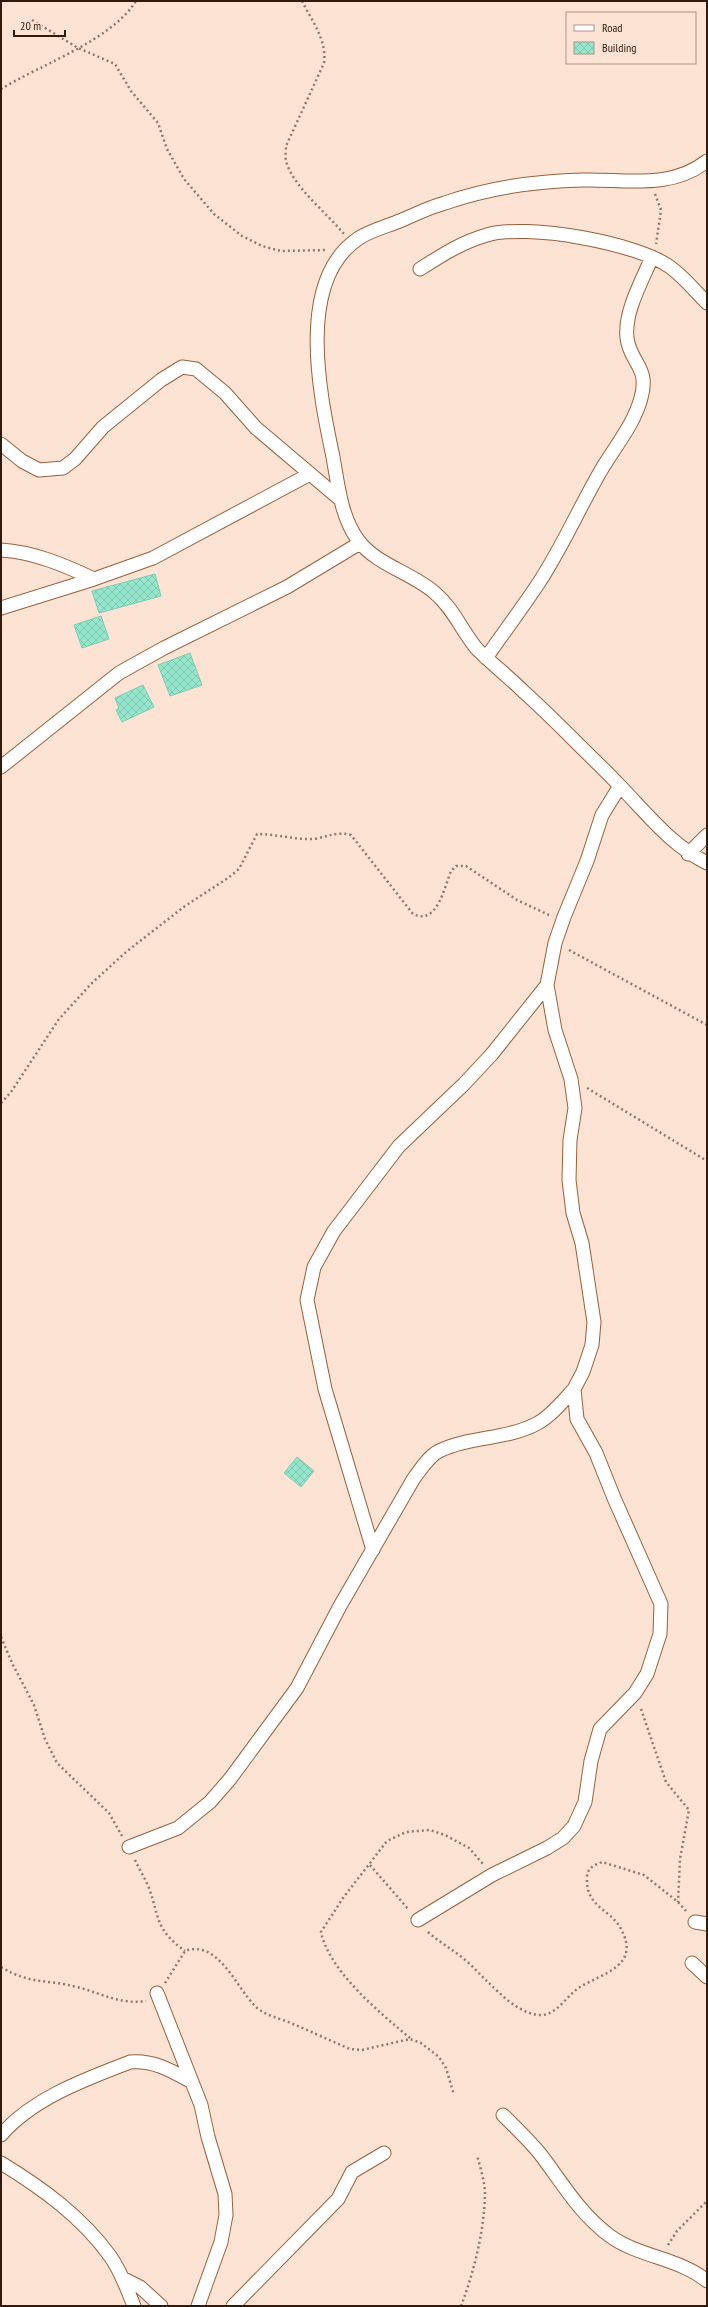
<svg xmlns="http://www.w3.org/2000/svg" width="708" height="2307" font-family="'PT Sans Narrow',sans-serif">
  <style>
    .building { fill: url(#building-cross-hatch); stroke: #7accb3 }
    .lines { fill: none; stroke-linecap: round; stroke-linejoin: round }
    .minor-casing { stroke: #98603c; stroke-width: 15 }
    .path { stroke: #91796a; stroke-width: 2.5; stroke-dasharray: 2 3; stroke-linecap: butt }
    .minor { stroke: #fff; stroke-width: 13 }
  </style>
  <defs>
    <pattern id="building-cross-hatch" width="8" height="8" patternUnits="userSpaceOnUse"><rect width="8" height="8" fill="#94e7cd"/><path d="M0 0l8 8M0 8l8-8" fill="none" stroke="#80c6af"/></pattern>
  </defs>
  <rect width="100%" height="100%" fill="#fde3d3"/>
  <path class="building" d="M155,574L161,596L99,613L92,591Z
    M101,616L109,639L82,648L74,625Z
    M190,653L202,685L170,696L158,665Z
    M143,685L154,707L122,722L116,710L119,708L115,698Z
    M297,1457L314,1471L301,1487L284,1473Z"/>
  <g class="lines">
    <g class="minor-casing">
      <path id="minor" d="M707,161C670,190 626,179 583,180C538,181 488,188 445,203C430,207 416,214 402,220C388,226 371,230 359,238C295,280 320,395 333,457C338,485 341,517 358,540C376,565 413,573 435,593C453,608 462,631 477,649C492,664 509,677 524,692C543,709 561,727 579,745C593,759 607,772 620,786C648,815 671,845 707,863
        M420,269C442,255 462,242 487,235C527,223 637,243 670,267C684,277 695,291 707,303
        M1,444L22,461L39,470L63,468L75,459L103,427L161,380L182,367L196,369L225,393L256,428L341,500
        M1,550C34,552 64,565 94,579
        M1,608L94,579L153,558L310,474
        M486,658C504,632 523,607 540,581C564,544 581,504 603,467C617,444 634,424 641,398C650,367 630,363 627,338C624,312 642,281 652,257
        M1,767L119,673L164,648L287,587L360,543
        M688,854L707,835
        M373,1550L325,1389L307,1300L314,1267L334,1231L399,1146L464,1084L492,1054L547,985
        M129,1847L178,1828L210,1802L230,1779L297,1688L340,1606L414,1478C421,1469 429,1456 439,1451C470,1436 507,1440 538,1423C552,1415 563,1401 574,1389
        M418,1920L492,1875L547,1848L563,1838L574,1826L585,1802L591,1761L600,1729L635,1693L647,1674L660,1634L661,1604L614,1498L596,1453L577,1419L574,1389L583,1372L592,1345L594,1322L582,1243L573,1213L569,1180L570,1140L575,1108L571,1079L555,1030L547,985L555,943L564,917L587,861L602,815L620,786
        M695,1922L707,1924
        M692,1963L707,1977
        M157,1993L201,2105L208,2137L225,2194L226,2215L221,2242L198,2306
        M503,2115C516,2128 530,2141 541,2155C563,2184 580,2214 610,2236C639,2257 679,2258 707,2281
        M1,2135C33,2098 86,2079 130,2062C154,2060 172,2071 192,2082
        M1,2163C42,2188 82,2217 110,2256C121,2271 127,2289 134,2306
        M122,2278L140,2287L161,2306
        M233,2306L338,2199L352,2172L384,2153"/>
    </g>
    <path class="path" d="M302,1C312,21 327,40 324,63L286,146C286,150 285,156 286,161C293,187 327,213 344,234
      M32,20L78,48L115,64L131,91L158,123L167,149L184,179L214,214L242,236L262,246L281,251L327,250
      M1,89C40,65 112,40 136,1
      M655,194L661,210L656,244
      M569,950L707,1025
      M587,1088L707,1161
      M1,1103L11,1092L59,1019L91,984L126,952L185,906L228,878L239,869L257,834C276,834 295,840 314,839C327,837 337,831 351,835L413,914C437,926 444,888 451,871L456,866H466L517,900L549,915
      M1,1637L12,1663L34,1705L45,1739L57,1763L109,1813L122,1836
      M641,1709L666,1782L689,1810L680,1859L678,1902
      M135,1860C139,1869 145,1878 149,1888C160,1919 155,1929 185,1951
      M370,1865L409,1910
      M428,1932C439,1942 452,1949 464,1959C473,1966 480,1975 488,1982C501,1995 521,2015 541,2015C557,2015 567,1995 580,1987C603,1973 641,1966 621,1929C610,1908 586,1908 587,1878C587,1868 594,1865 602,1862L644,1875L678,1902L686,1911
      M1,1967C31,1985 47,1979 77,1987C101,1993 120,2005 146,2001
      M165,1983L185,1951C218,1939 236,1987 255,2006C265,2016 280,2018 293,2024C312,2032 331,2041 350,2049L362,2050L410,2039L421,2043L439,2057L446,2068L454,2095
      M410,2038C380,2013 329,1971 321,1932L343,1898L387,1841L406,1832L430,1830L445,1835L469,1848L483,1864
      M668,2245L677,2231L707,2201
      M461,2306C474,2272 484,2232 485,2194C485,2182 480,2167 477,2155"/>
    <use href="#minor" class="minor"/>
  </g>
  <rect width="708" height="2307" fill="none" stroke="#311a0b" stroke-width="4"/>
  <rect x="566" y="12" width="130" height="52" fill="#fde3d3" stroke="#ab9383"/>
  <rect x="574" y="25" width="20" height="6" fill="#ffffff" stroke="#ab9383"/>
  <text x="602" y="32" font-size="12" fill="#311a0b">Road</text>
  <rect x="574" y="42" width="20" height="12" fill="url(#building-cross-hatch)" stroke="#ab9383"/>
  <text x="602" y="52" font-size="12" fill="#311a0b">Building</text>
  <path d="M14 30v6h51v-6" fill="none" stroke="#311a0b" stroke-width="2"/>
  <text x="20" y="30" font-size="12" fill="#311a0b" stroke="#fde3d3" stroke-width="3" paint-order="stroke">20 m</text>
</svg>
